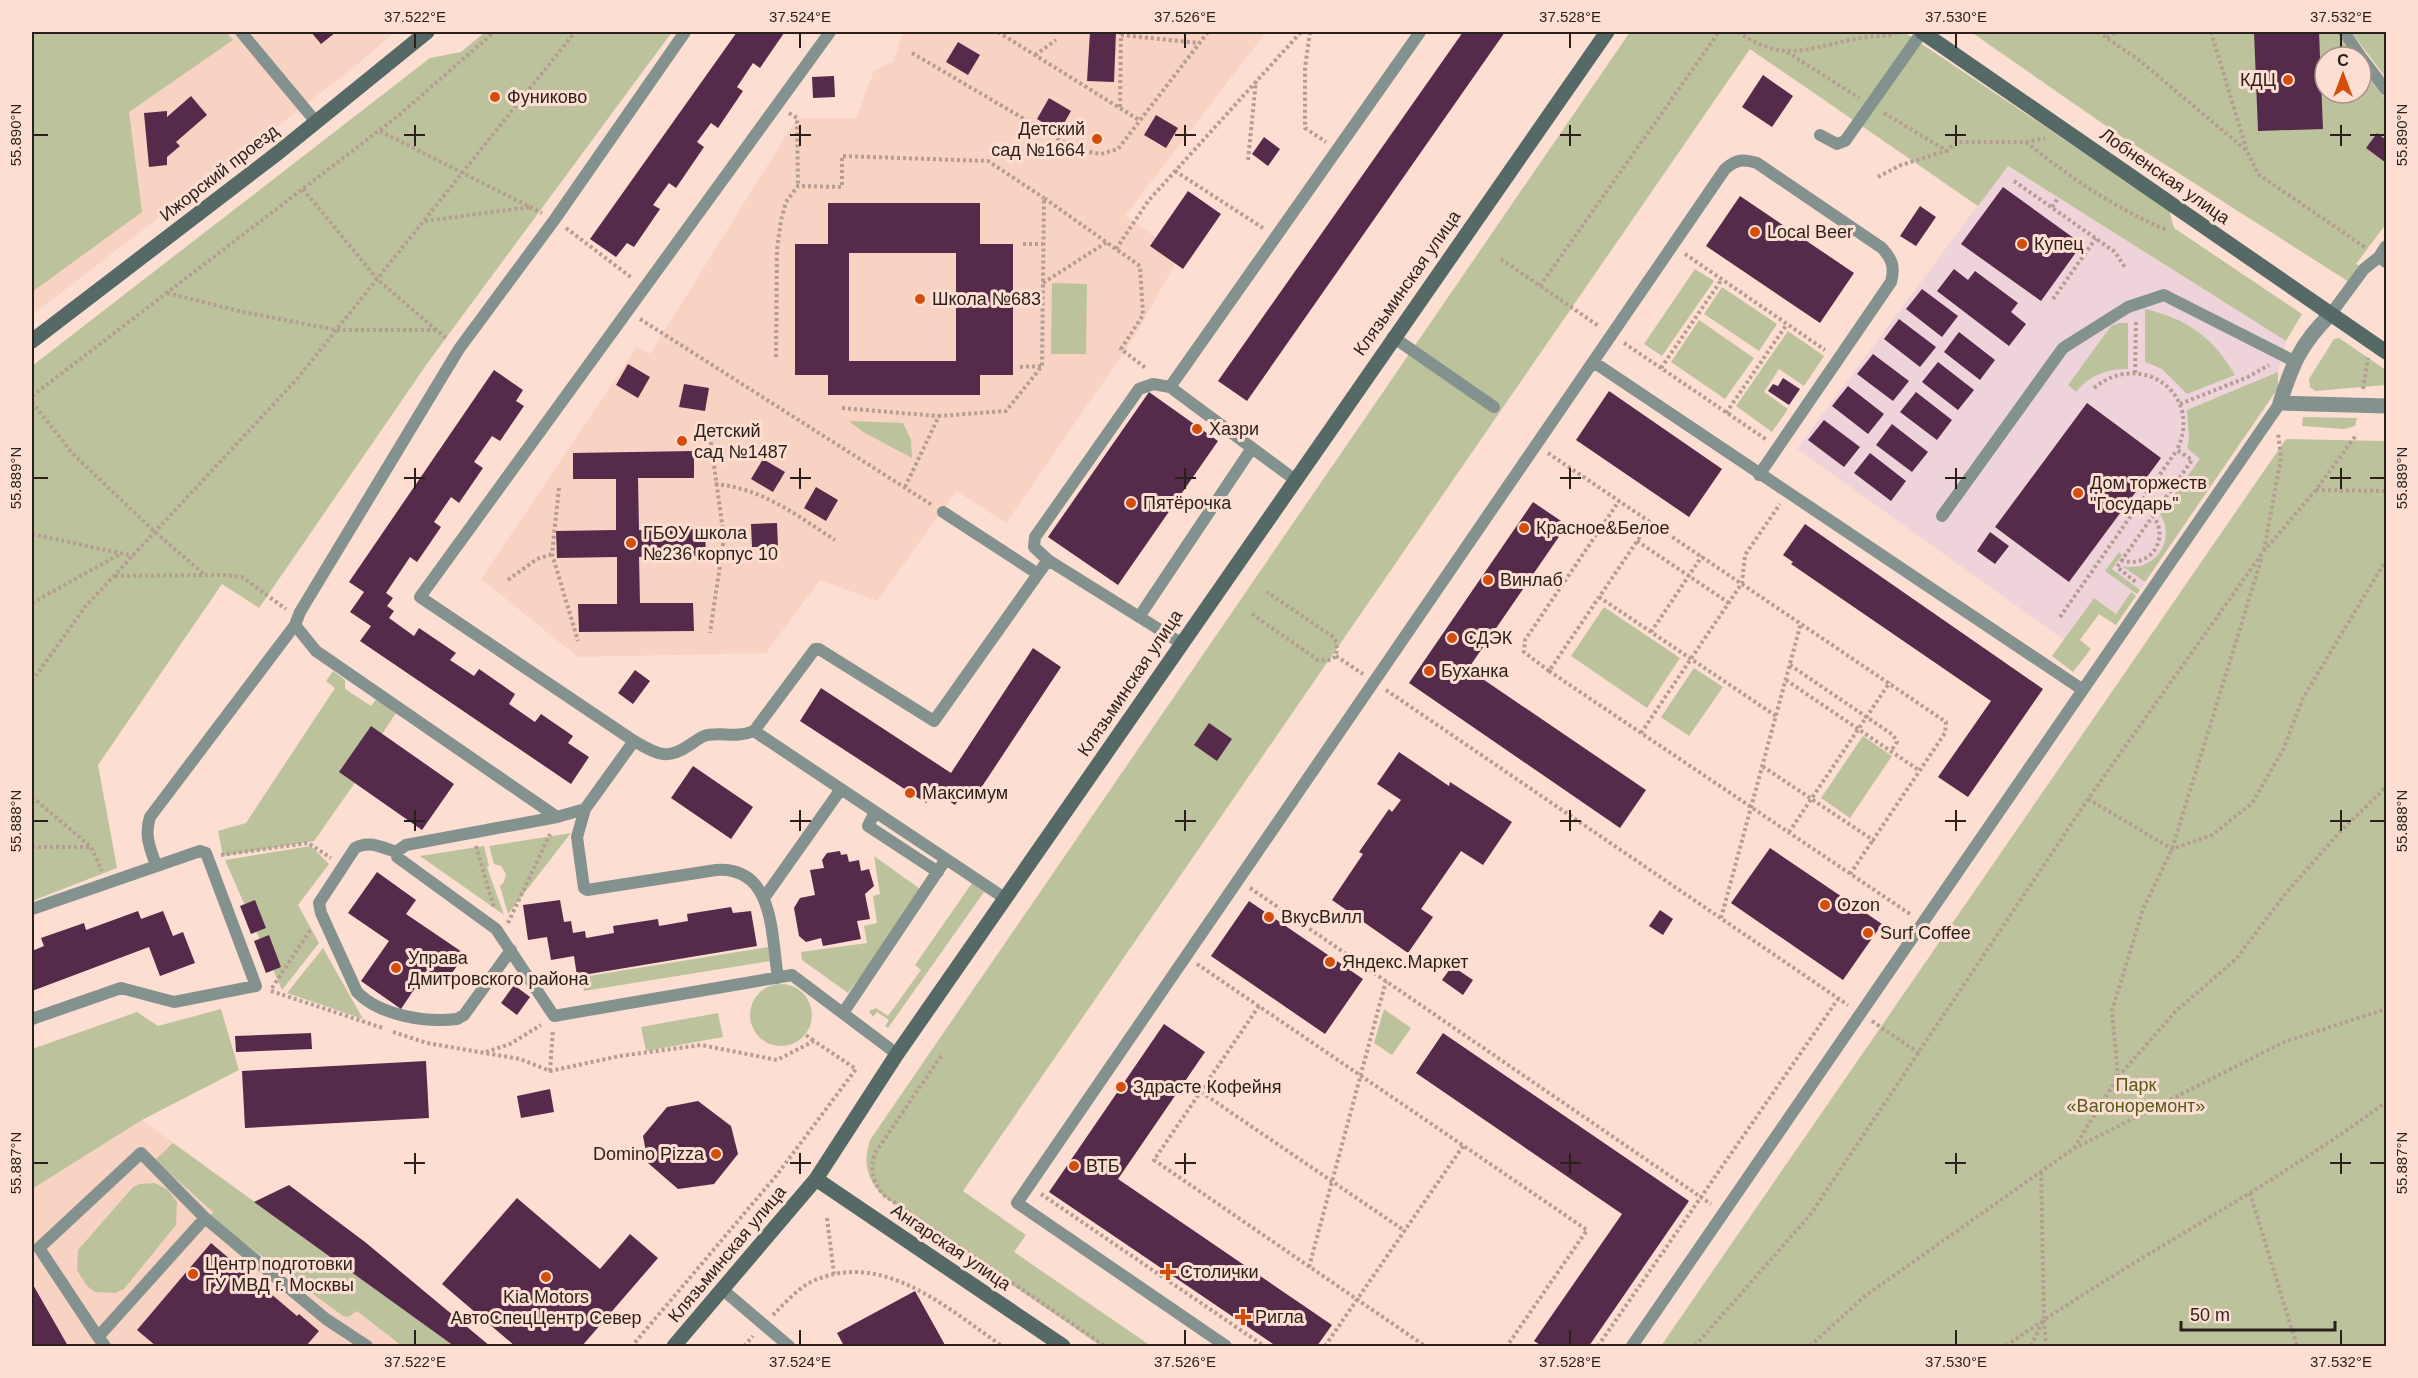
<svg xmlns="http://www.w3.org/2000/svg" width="2418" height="1378" font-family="Arial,sans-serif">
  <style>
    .commercial { fill: #eed4da }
    .built { fill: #f8d2c2 }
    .green { fill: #bcc39c }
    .building { fill: #552a4a; fill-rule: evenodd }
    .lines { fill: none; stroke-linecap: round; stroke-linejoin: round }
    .path { stroke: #b59d93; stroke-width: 4; stroke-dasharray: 3 3; stroke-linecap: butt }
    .lane { stroke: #84928f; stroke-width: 12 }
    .street { stroke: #84928f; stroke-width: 15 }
    .secondary { stroke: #556a66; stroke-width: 15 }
    .ticks { fill: none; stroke: #2a1f1a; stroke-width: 2 }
    .poi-dot { fill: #d34e0a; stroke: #fdded2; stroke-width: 2 }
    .labels { text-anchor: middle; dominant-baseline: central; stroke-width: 6; stroke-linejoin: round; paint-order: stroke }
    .poi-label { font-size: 18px; fill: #2a1f1a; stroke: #fdded2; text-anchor: start }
    .street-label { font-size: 18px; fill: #2a1f1a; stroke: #fdded2 }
    .park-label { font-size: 18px; fill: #535c1b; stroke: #fdded2 }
    .neatline { fill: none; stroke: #2a1f1a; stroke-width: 2 }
    .ticks-label { font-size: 15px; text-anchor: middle; fill: #2a1f1a }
  </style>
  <rect width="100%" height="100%" fill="#fdded2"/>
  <path class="commercial" d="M2007,166L2286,341L2278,372V388L2136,596L2130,593L2116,614L2094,599L2064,640L1797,449Z"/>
  <path class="built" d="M32,32H395L353,68L32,315Z
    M903,32H1266L1125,216L1156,237L1150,246L1175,264L1135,336L1006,523L956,491L877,601L820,580L766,653L578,657L481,579L637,347L650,354L797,118H856L874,71L894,61Z
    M142,1120L454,1346H32V1189Z"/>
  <path class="green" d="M32,32H226L233,40L129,112L142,212L32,292Z
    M485,32H672L429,361L259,608L222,584L98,765L117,868L32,901V366L430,58L461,52Z
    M1630,32H1904L2169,210L2174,228L2302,314L2286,341L2008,166L1978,206L1750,49L963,1191L1026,1235L1014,1252L1151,1346H1101L883,1196C866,1178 863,1162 870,1140Z
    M1971,32H2337L2353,57H2325V93H2361V67L2386,100V140L2377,133L2366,148L2386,163V224L2356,264L2361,267L2349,282L2122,137Z
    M2352,32H2386V78L2352,33Z
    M1695,269L1714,281L1662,356L1644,344Z
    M1052,283L1087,284L1086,354H1051Z
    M1722,287L1777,324L1759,351L1704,314Z
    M2145,309C2186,318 2214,338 2235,375L2187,394L2162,369L2145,362Z
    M1699,320L1754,358L1725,399L1671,362Z
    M2119,323H2128V369C2106,369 2090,375 2076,392L2068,385L2111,326Z
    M1788,331L1824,356L1804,386L1779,369L1764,392L1788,409L1772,432L1736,406Z
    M2339,338L2386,370V385L2315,391L2310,387L2309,379L2334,339Z
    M2278,372V388L2145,582L2122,566C2154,573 2177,541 2160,514L2200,459L2187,448L2189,439L2187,410Z
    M2303,417L2357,418L2355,426L2344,429L2302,426Z
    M849,421L903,423L911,440L912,458L863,432Z
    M2286,439L2386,441V1346H1661Z
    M2119,552L2122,555L2112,569L2140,590L2137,594L2105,571Z
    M2131,592L2136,596L2116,625L2099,614L2080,640L2091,649L2073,672L2052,656L2094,598L2116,614Z
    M1604,607L1680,658L1647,708L1571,656Z
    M1694,668L1723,687L1689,736L1661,717Z
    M333,671L345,680V689L371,706L380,694L400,707L358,770L359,777L314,841L223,856L218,831L246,823L335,688L326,681Z
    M1863,736L1892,756L1850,818L1821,798Z
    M571,833L508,914L500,886L504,882L506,874L501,866L494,864L489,846Z
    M311,846L329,864L298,905L319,943L282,990L225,860Z
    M484,846L489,866L487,867L504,915L420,856Z
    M874,856L923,891L848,993L802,960L801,952L867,943L864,926L877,923L873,896L880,894Z
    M972,883L984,892L888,1028L885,1026L889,1020L877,1012L873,1017L869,1011L876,1008L888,1016L921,970L915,965Z
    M768,947L770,961L584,991L582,977Z
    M323,948L363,1019L287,993Z
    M750 1015a31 31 0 1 1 62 0a31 31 0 1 1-62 0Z
    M221,1009L239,1070L142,1120L32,1189V1049L137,1012L158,1026Z
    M1384,1009L1411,1028L1392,1055L1374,1043Z
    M718,1013L723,1037L646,1051L641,1027Z
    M173,1143L454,1346H402L357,1311L348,1317L343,1316L209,1217L213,1212L155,1160Z
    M155,1183L168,1190L177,1202L176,1225L124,1289L115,1293L95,1292L87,1286L77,1270L78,1250L133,1187L140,1184Z"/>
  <path class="building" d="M311,32H336L321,44Z
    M737,32L784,33L760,68L753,63L737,87L743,91L718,128L711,123L697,142L704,147L676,188L669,183L653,205L660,209L634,247L627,243L616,257L590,239Z
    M1090,32H1116L1114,82L1087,81Z
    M1463,32H1505L1247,401L1218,381Z
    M2254,32H2319L2323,129L2258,131Z
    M958,42L980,55L968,75L946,62Z
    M1763,75L1793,96L1772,127L1742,107Z
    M834,76L835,97L813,98L812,77Z
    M191,96L207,115L176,142L180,146L167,157V165L149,167L144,113L167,111V117Z
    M1049,98L1071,111L1059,132L1037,119Z
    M1156,115L1178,128L1166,148L1144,135Z
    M2377,133L2386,140V163L2366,148Z
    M1264,137L1280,149L1268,166L1252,154Z
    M2003,187L2082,244L2041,301L1961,244Z
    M1188,191L1221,214L1183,269L1150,246Z
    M1740,196L1854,273L1820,323L1706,246Z
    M828,203H980V244H1013V375H980V395H828V375H795V244H828ZM849,253H956V361H849Z
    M1920,206L1936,217L1916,246L1900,236Z
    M1954,269L1968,280L1975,271L2018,303L2011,312L2026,324L2009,346L1937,291Z
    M1922,289L1958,316L1942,337L1906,309Z
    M1899,319L1936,347L1920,367L1884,339Z
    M1959,332L1995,360L1980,380L1944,352Z
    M1873,354L1909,381L1893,401L1857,374Z
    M1938,362L1974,390L1958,410L1922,382Z
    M628,364L650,377L638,398L616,385Z
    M494,370L523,390L516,401L524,406L500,441L492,436L474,462L483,468L459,503L451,497L434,522L441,527L417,562L410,557L386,593L393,598L387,606L394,611L389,618L414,636L419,628L456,653L450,660L474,676L479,669L515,694L509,704L535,722L541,714L573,736L568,743L589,757L571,784L360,641L371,626L350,612L364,592L349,582Z
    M1783,378L1800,389L1789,405L1768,391L1773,384L1778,386Z
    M684,384L709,388L705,411L679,407Z
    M1848,386L1884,414L1868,434L1832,406Z
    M1609,391L1722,469L1689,517L1576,440Z
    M1149,392L1218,441L1118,585L1048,537Z
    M1916,392L1952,420L1937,440L1900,412Z
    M2087,403L2161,458L2069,582L1995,527Z
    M1824,420L1860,447L1844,467L1808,440Z
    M1892,424L1928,452L1912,472L1876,445Z
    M694,451V478H638L639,530L705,529L706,556L639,557L640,603H693L694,631L579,632L578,604H617V557L557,558L556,531L616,530V479H573V453Z
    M1870,453L1906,481L1891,501L1854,473Z
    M763,459L785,472L773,492L751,479Z
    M816,487L838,500L826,521L804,508Z
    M1533,502L1567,525L1468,669L1646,790L1620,828L1409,683Z
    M777,523L778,547H752L751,524Z
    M1805,524L2043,689L1968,797L1938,777L1991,701L1791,564L1793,562L1783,555Z
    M1990,532L2009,546L1995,564L1977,551Z
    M1033,648L1061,667L977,794L967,787L955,805L934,791L926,803L800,721L821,688L951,773Z
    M635,670L650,681L633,704L618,693Z
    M1209,723L1232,739L1217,761L1194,745Z
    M371,726L454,784L422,830L339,772Z
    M1399,752L1449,786L1450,782L1512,822L1483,865L1461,851L1421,909L1433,917L1408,953L1332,900L1363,854L1359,852L1389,809L1392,812L1401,800L1377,784Z
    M693,766L753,807L731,839L671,798Z
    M1770,848L1882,924L1843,980L1731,903Z
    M840,851L841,855L847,854L849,862L859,860L861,871L869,869L874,886L865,894L870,919L857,921L861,939L823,946L821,938L806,942L799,936L794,908L800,898L815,895L810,870L824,868L822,860L827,853Z
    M377,872L416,900L406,914L465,954L446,982L427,970L401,1009L361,981L389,941L348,913Z
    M255,900L266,928L251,934L240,906Z
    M560,900L564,922L571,921L573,933L585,931L586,938L614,933L613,926L658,919L659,926L688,921L687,914L731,907L733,913L751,911L757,946L577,976L574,956L551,960L547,937L528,940L523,905Z
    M1249,901L1363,979L1325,1034L1211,956Z
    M1660,910L1673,919L1663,935L1649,926Z
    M138,911L141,919L163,911L173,936L183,932L195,963L160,976L149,947L32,991V951L44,946L41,938L84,923L86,930Z
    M269,935L281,967L266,973L254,941Z
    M1452,966L1473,980L1463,995L1442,980Z
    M514,985L530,997L517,1015L501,1003Z
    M1164,1024L1205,1052L1118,1179L1332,1325L1317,1346H1276L1049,1192Z
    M311,1033L312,1049L236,1052L235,1036Z
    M1443,1033L1689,1201L1589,1346H1542L1534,1341L1622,1214L1416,1073Z
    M426,1061L429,1118L245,1128L242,1071Z
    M550,1089L554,1112L521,1118L517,1096Z
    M698,1101L731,1126L738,1154L714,1184L678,1189L648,1163L643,1136L667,1107Z
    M289,1185L365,1242L490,1346H454L254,1202Z
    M517,1198L600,1269L630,1234L658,1258L582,1346H515L442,1284Z
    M211,1243L297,1316L299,1314L319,1331L306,1346H156L137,1330Z
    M32,1283L68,1346H32Z
    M915,1291L945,1345L844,1346L837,1333Z"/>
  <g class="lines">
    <path class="path" d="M998,32L1139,120
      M1310,32L1305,68V128L1326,142
      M1738,32C1783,62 1801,50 1850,40C1864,37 1878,36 1892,35L1898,32
      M2098,32L2139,60L2247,151
      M2211,32L2247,151L2258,174L2366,248
      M2107,38L2116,32
      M1787,52L1859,98
      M912,53L1077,150L1101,154L1118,149L1208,32
      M1035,55L1056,40
      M1120,107L1121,35L1199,43
      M789,113L797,118L798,186
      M1884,113L1947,151L1956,142H2026L2045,138
      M380,131L542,213
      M2026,142C2069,177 2115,208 2166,230
      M1248,160L1256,81
      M1175,171L1263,228
      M1878,177L1901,165L1946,151
      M2014,181L2115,252L2126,269
      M303,189L378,280L447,339
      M2052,207L2058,198
      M425,221L530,207
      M566,228L632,278
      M1023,244H1043
      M1116,249L1149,200L1301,32
      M1685,254L1825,350
      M1501,259L1600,327
      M1043,283L1107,242
      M1540,286L1719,32
      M167,293L243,312L337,330H437
      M2053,299L2096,238
      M640,319L932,505
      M1624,343L1767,440
      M776,357L777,249L781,220L786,202L798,186L842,187V156L988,161L1044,198
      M1020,367L1042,366
      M1661,368L1722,279
      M2135,373L2136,320
      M2094,388C2141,349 2204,394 2177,450L2192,460L2117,567L2137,583
      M2363,389L2368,358
      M32,396L398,116L494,32
      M32,402L73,454L155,532L205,575
      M2180,404L2248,377L2269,365
      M842,408L939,416
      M1726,413L1787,324
      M710,436L724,538L710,633
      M1548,453L1946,722L1945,733L1873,840L1762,766
      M715,484C762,488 796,515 835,540
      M905,487L939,416L1006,411L1042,366L1044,198L1140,266L1143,315L1121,349L1147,369
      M559,488L552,554L578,641
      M2316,490L2386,491
      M1650,522L1549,671L1910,914
      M32,534L133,556
      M1637,541L1729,603
      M2264,550L2281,458L2278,433
      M2121,560C2149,570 2171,539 2153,516
      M115,576L225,575L242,577L286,609
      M508,580L537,559L552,554
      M1599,597L1776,716
      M32,603L122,553
      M1252,614L1318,660H1331L1336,656L1337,643L1333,637L1267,592
      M2060,617L2177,450
      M1651,632L1702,556
      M1336,656L1363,674
      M1790,665L1893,735L1897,742L1891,751
      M1549,671L1524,652L1525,640L1619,501
      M1786,680L1920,771
      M32,681L85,607L297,379L575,32
      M1386,690L1848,1005
      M1641,733L1742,583L1745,555L1780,504
      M32,797L91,847L102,871
      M2088,799L2172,849L2212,835L2252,803L2283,750L2303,698L2386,560
      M1789,832L1890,682
      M476,846L494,908
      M32,847H90
      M221,855L308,843L331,858
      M1850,874L1873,840
      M1250,888L1711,1204
      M1721,918L1801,623
      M508,923L550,834
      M1197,964L1587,1230L1507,1346
      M272,988L311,929
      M271,991L383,1028
      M1259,1006L1154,1160L1425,1346
      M1872,1021L1920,1054
      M393,1032L427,1043L520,1059L550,1071L620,1056L701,1045L777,1060L814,1041L856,1069L776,1176L632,1346
      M806,1035L814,1041
      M486,1052L510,1044L541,1025
      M941,1056L875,1153C870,1171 872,1182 885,1196L1105,1346
      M550,1071L553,1029
      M2118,1077L2112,1011L2143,909L2172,849L2262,557
      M1201,1092L1405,1231
      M2074,1148L2118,1077L2175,1012L2236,959L2286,893L2337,835L2386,787
      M2250,1193L2297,1346
      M1041,1194L1264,1346
      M827,1218L834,1274
      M1309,1267L1386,981
      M773,1315C784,1304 797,1289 811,1282C882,1248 948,1309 1002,1346
      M2044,1320L2046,1346
      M744,1346L753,1336
      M1325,1346L1463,1146
      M1598,1346L1838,999
      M1695,1346L1810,1215L2088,799L2263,552L2316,490L2357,434
      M1810,1346L1865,1296L2073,1149L2284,1042L2386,1009
      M2006,1346C2129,1259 2265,1192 2386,1102
      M2031,1346L2044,1319L2041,1170"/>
    <path class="lane" d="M241,32L316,122
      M830,32L420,597L634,741C655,753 666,761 688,746C693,743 699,738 704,736C721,731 734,739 754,731L1006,899
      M2344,32L2361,57
      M2361,57L2386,90
      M1820,135L1837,144L1845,141L1922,32
      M2386,246L2379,257L2386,262
      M2330,315L2364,269L2379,257
      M1393,337L1494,407
      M1595,363L2083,690
      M1170,387L1294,479
      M943,512L1038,574
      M1942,516L2063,348L2128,307L2164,295L2294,361
      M1048,560L1034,547L1035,537L1139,389L1153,384L1170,387L1420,32
      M1139,617L1252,448
      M754,731L815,649H819L934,721L1048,560L1181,643
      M634,741L585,809L557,817L406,845L396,852L397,857L496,929L554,1016L792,975L897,1054
      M585,809L577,837L584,888L587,890L716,870C775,866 771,935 778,978
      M875,812L868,826L938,872
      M557,817L316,651L295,625L300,612L459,349L555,219L685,32
      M396,852C382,847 368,840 355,848L319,903L321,913L357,992C379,1015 425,1023 457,1019L464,1015L511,950
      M156,865C150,848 144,835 150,817L295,625
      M764,898L841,789
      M32,909L200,851L206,853L256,986L174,1002L121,988L32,1019
      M843,1013L946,859
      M723,1290L789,1346
      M98,1337L39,1248L141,1153L205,1218
      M105,1346L98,1337L205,1218L326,1319L367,1346
      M1226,1346L1017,1203L1725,169C1737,159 1743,159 1757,163L1882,248C1892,259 1895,267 1891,282L1759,475
      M1632,1346L2280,403"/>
    <path class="street" d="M2330,315C2301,343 2292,365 2280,403L2386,406"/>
    <path class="secondary" d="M1922,32L2386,352
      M32,341L279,152L427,32
      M816,1179L1063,1346
      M674,1346L816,1179L897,1054L1607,32"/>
  </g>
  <path class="ticks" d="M415,33V48M800,33V48M1185,33V48M1570,33V48M1956,33V48M2341,33V48M415,125V146M800,125V146M1185,125V146M1570,125V146M1956,125V146M2341,125V146M33,135H48M404,135H425M790,135H811M1175,135H1196M1560,135H1581M1945,135H1966M2330,135H2351M2370,135H2385M415,468V489M800,468V489M1185,468V489M1570,468V489M1956,468V489M2341,468V489M33,478H48M404,478H425M790,478H811M1175,478H1196M1560,478H1581M1945,478H1966M2330,478H2351M2370,478H2385M415,810V831M800,810V831M1185,810V831M1570,810V831M1956,810V831M2341,810V831M33,821H48M404,821H425M790,821H811M1175,821H1196M1560,821H1581M1945,821H1966M2330,821H2351M2370,821H2385M415,1153V1174M800,1153V1174M1185,1153V1174M1570,1153V1174M1956,1153V1174M2341,1153V1174M33,1163H48M404,1163H425M790,1163H811M1175,1163H1196M1560,1163H1581M1945,1163H1966M2330,1163H2351M2370,1163H2385M415,1330V1345M800,1330V1345M1185,1330V1345M1570,1330V1345M1956,1330V1345M2341,1330V1345"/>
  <g class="poi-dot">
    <circle cx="2288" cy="80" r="6"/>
    <circle cx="495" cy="97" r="6"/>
    <circle cx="1097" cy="139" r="6"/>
    <circle cx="1755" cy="232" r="6"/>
    <circle cx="2022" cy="244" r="6"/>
    <circle cx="920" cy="299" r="6"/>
    <circle cx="1197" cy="429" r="6"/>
    <circle cx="682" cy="441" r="6"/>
    <circle cx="2078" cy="493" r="6"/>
    <circle cx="1131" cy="503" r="6"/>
    <circle cx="1524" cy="528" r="6"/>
    <circle cx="631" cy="543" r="6"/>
    <circle cx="1488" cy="580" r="6"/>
    <circle cx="1452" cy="638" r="6"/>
    <circle cx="1429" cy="671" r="6"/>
    <circle cx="910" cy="793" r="6"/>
    <circle cx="1825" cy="905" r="6"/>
    <circle cx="1269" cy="917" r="6"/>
    <circle cx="1868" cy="933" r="6"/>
    <circle cx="1330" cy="962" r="6"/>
    <circle cx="396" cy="968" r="6"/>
    <circle cx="1121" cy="1087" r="6"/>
    <circle cx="716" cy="1154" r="6"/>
    <circle cx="1074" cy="1166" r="6"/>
    <path d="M1165 1263h6v6h6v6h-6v6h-6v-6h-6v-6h6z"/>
    <circle cx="193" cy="1274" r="6"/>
    <circle cx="546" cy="1277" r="6"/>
    <path d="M1240 1308h6v6h6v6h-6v6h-6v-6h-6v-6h6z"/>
  </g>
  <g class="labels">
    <g class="poi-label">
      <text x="2276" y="80" text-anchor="end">КДЦ</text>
      <text x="507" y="97">Фуниково</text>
      <text x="1085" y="129" text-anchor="end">Детский<tspan x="1085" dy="21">сад №1664</tspan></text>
      <text x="1767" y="232">Local Beer</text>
      <text x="2034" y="244">Купец</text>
      <text x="932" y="299">Школа №683</text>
      <text x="1209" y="429">Хазри</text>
      <text x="694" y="431">Детский<tspan x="694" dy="21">сад №1487</tspan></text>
      <text x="2090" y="483">Дом торжеств<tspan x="2090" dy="21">"Государь"</tspan></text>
      <text x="1143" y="503">Пятёрочка</text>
      <text x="1536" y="528">Красное&amp;Белое</text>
      <text x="643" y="533">ГБОУ школа<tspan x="643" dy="21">№236 корпус 10</tspan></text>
      <text x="1500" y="580">Винлаб</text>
      <text x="1464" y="638">СДЭК</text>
      <text x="1441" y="671">Буханка</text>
      <text x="922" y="793">Максимум</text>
      <text x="1837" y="905">Ozon</text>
      <text x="1281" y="917">ВкусВилл</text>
      <text x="1880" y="933">Surf Coffee</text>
      <text x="408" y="958">Управа<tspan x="408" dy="21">Дмитровского района</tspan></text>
      <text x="1342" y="962">Яндекс.Маркет</text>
      <text x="1133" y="1087">Здрасте Кофейня</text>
      <text x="704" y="1154" text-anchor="end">Domino Pizza</text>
      <text x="1086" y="1166">ВТБ</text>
      <text x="205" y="1264">Центр подготовки<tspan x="205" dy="21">ГУ МВД г. Москвы</tspan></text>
      <text x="1180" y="1272">Столички</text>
      <text x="546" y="1297" text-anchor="middle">Kia Motors<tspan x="546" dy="21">АвтоСпецЦентр Север</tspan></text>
      <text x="1255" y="1317">Ригла</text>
    </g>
    <g class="street-label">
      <text transform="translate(219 173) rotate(-38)">Ижорский проезд</text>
      <text transform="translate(2165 176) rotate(35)">Лобненская улица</text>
      <text transform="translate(1407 283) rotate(-55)">Клязьминская улица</text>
      <text transform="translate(1130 683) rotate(-56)">Клязьминская улица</text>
      <text transform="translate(951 1247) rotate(34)">Ангарская улица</text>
      <text transform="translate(727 1254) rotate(-50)">Клязьминская улица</text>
    </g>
    <g class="park-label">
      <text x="2136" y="1085">Парк<tspan x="2136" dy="21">«Вагоноремонт»</tspan></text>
    </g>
  </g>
  <rect width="2418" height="1378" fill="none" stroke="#fdded2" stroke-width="66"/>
  <g transform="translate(2343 75)"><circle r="28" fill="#fdded2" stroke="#a99288" stroke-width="1.5"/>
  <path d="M0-4.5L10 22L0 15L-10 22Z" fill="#d34e0a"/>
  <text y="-9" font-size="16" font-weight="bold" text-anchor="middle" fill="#2a1f1a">С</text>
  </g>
  <path d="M2181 1321v9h154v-9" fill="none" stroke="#2a1f1a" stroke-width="3"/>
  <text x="2190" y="1321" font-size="18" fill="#2a1f1a" stroke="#fdded2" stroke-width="4.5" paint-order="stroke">50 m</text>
  <rect x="33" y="33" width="2352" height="1312" class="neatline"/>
  <g class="ticks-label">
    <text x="415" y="22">37.522°E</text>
    <text x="800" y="22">37.524°E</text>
    <text x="1185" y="22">37.526°E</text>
    <text x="1570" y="22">37.528°E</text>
    <text x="1956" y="22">37.530°E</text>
    <text x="2341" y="22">37.532°E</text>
    <text transform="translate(16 135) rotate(-90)" y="5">55.890°N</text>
    <text transform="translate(2402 135) rotate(-90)" y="5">55.890°N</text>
    <text transform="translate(16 478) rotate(-90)" y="5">55.889°N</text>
    <text transform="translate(2402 478) rotate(-90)" y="5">55.889°N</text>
    <text transform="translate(16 821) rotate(-90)" y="5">55.888°N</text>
    <text transform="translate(2402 821) rotate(-90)" y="5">55.888°N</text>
    <text transform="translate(16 1163) rotate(-90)" y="5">55.887°N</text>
    <text transform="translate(2402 1163) rotate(-90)" y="5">55.887°N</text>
    <text x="415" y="1367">37.522°E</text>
    <text x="800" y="1367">37.524°E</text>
    <text x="1185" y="1367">37.526°E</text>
    <text x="1570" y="1367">37.528°E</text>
    <text x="1956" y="1367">37.530°E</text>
    <text x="2341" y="1367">37.532°E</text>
  </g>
</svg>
